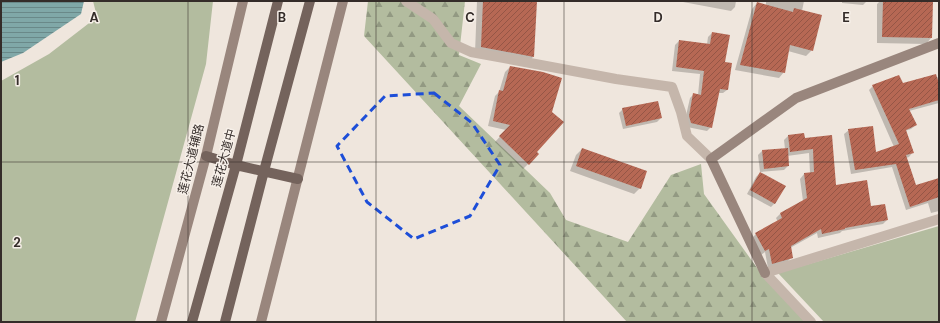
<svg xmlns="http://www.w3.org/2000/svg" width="940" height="323" font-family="'DM Sans','Noto Sans SC',sans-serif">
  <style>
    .green { fill: #b3bc9f }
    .forest { fill: url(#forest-firs) }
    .water { fill: url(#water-rules) }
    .shadow { fill: #0003 }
    .building { fill: url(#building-hatch) }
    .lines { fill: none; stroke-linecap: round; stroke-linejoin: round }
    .street { stroke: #c5b6ab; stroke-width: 10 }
    .secondary { stroke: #99867d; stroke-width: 10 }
    .primary { stroke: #74635c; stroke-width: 10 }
    .marked { fill: none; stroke: #1d4ed8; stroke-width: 3; stroke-dasharray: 8 5; stroke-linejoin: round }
    .grid { fill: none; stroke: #342c29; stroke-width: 1; stroke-opacity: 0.55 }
    .labels { text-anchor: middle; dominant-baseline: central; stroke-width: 3; stroke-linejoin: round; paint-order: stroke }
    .street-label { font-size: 12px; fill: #342c29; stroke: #f7f0e9 }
    .grid-label { font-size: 13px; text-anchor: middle; font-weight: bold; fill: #342c29; stroke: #f7f0e9; stroke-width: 3; stroke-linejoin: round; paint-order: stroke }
  </style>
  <defs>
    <pattern id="forest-firs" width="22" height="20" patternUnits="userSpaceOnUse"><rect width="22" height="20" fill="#b3bc9f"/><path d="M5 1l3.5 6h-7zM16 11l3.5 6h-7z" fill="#929982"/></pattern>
    <pattern id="water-rules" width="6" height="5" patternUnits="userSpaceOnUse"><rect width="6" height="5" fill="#80a8a8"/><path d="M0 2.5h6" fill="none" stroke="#6a8989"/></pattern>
    <pattern id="building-hatch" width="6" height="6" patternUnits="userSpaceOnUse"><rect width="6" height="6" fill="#b66854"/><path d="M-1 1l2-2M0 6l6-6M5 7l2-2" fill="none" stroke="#955646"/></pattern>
  </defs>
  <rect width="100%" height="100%" fill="#efe6dd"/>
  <path class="green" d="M93,1H213L206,64L135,322H1V81L49,54L97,17Z
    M939,226V322H824L778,273Z"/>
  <path class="forest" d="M368,1H465L459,55L481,64L459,106L550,193L566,220L628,242L671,175L701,164L704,194L760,272L805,322H627L364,36Z"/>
  <path class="water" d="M1,1H84L81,14L23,53L1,62Z"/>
  <path class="shadow" d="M477,1H536L533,57L528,62L475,53Z
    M684,1H736L735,7L731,11L683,2Z
    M766,1H804L802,11L812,50L806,56L788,51L784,72L779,78L735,70L752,9L757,3L766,5Z
    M842,1H867L863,5L842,3Z
    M880,1H932L931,38L926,44L877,43V4Z
    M712,33L724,62L727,90L723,93H718L711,127L707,131L687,127L685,120L690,98L694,94L698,95L700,74L672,71L675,45L679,41L707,44L708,37Z
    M510,67L535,152L538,154L523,169L495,142L506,130L488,126L495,96L499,92L505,72Z
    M939,77V103L909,111L916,125L911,129L905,131L913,152L909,157L906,158L916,186L939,180V211L931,213L928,203L906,210L892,167L851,174L844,134L849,130L875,153L894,147L869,90L873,86L902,85Z
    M623,109L661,118L657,122L623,129L619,113Z
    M788,136L804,139L831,136L835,186L870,208L887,220L883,224L842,231L840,233L818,238L817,233L790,248L792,257L787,262L768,268L765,252L761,255L752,238L756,234L778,222L776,218L780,214L803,201L800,179L804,174L810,173L809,153L787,156L788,166L784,170L760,172L758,155L762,151L785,149L784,140Z
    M582,149L640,188L634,194L570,171L576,155Z
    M760,173L775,203L771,207L747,194L756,177Z"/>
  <path class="building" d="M483,1H537L534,57L481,47Z
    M883,1H933L932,38L882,37Z
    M757,2L793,12L794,8L822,15L813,51L790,45L785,73L740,65Z
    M712,32L730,35L725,62L732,63L728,90L720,89L712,128L691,123L689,116L693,93L701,95L704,71L676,67L679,40L710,44Z
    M510,66L543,72L562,78L552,112L564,122L537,152L539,154L529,165L499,136L510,125L493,121L499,90L503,91Z
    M936,74L939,84V100L909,109L917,125L906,130L914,153L906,155L916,185L939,178V197L910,207L896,164L855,170L848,129L873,126L876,152L899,144L872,85L899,75L903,83Z
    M658,101L662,118L626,126L622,108Z
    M804,133L805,138L832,135L836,185L867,180L871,206L885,204L888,220L845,228V229L822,234L821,229L791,246L793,258L772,264L769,249L765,251L755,233L782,218L780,213L807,198L804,173L814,172L813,149L790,152L788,135Z
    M582,148L647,171L641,189L576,166Z
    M788,148L789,166L764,169L762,150Z
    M760,172L786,186L775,204L750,190Z"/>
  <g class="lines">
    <path class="street" d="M406,1L433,19L451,43L471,52L616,79L672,87L681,112L687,136L711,159
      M811,322L765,273L939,219"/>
    <path class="secondary" d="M765,273L711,159L796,98L939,43
      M161,322L206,156L243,1
      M261,322L343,1"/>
    <path class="primary" d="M206,156L236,165L298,179
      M192,322L236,165L278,1
      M225,322L264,171L310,1"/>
  </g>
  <path class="marked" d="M434,93L472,123L500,165L470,216L414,239L367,202L337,146L385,96Z"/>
  <path class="grid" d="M188,1V322M376,1V322M564,1V322M752,1V322M1,162H939"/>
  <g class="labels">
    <g class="street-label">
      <text transform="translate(224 158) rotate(-75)">莲花大道中</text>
      <text transform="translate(191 159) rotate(-76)">莲花大道辅路</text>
    </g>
  </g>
  <g class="grid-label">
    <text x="94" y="22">A</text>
    <text x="282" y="22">B</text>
    <text x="470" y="22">C</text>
    <text x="658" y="22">D</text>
    <text x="846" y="22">E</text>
    <text x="17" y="85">1</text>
    <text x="17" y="247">2</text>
  </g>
  <rect width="940" height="323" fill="none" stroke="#342c29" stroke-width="4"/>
</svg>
